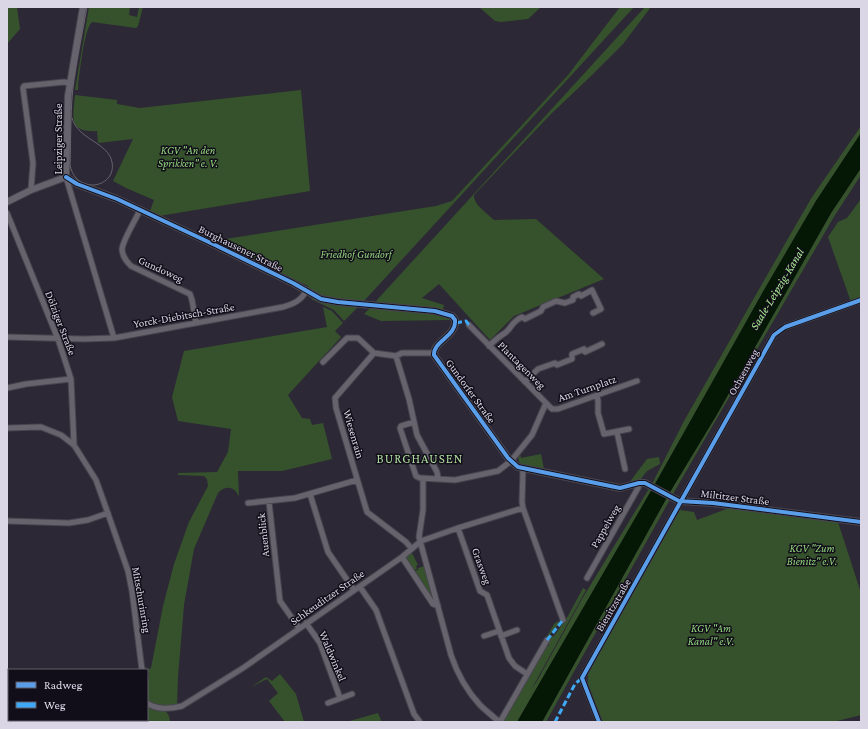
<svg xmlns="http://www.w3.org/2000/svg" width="868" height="729" font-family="'Crimson Pro',serif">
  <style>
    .green { fill: #36522c }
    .water { fill: #051705 }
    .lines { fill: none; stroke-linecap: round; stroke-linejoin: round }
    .minor-casing { stroke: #484550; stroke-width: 7 }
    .tertiary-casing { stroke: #484550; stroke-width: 8 }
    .minor { stroke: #66636d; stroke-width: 5 }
    .tertiary { stroke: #66636d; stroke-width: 6 }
    .tram { stroke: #66646c; stroke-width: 1 }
    .quiet { stroke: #3fa9f5; stroke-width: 3; stroke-dasharray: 6 3; stroke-linecap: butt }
    .cycleway-casing { stroke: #120e19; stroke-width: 6 }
    .cycleway { stroke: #5a9eea; stroke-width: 4 }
    .labels { text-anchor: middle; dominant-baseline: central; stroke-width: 3; stroke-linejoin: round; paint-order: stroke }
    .street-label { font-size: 11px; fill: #dad6e6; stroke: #120e19 }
    .park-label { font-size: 11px; font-style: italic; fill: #91d47c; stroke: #120e19 }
    .water-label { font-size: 12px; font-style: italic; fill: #aaee94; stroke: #120e19 }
    .quarter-label { font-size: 13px; letter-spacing: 1px; fill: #acdc9d; stroke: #120e19 }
  </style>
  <rect width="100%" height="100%" fill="#2c2835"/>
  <path class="green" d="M7,7H17L20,29L7,44Z
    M89,7H130L129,15L137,17L139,7H143L138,26L136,28L92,22C84,29 80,72 78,85V90H75Z
    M479,7H541L528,19L501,22L495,21Z
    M620,7H634L363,302C342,300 327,299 308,289V286L240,253V250L234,251L219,244V240L436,206L452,201L568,75Z
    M645,7H651L623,44L591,76L550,115L474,195C473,204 487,213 494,220L536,219L604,279L514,316L490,340L439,284L422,298L444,305L443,310L434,308L377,302L376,301Z
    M301,90L310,191L159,216L150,211L154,200L126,188L113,181L133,139L98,143L97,131C68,133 73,117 75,95L117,100V104L140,108Z
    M861,126V133L816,201L764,290L655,484L517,722H502L547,645L549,646V644L546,638L554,624L558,621L560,623L550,634L549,636L550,637L554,636L568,616L583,588L586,590L531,690L537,681L582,599L653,482L684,421L786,242L812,197Z
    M861,168V175L835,215L673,494L546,722H542L670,492L716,416L831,213Z
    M861,199V298L851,302L828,237L838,222L847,218Z
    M314,298L333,305L358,307L344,321L334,310L311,299Z
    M323,307L332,311L342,322L343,323L335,331L341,337L288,395L302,418L310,419L312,425L323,423L332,459L282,471H238L239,497C235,486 225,485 218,493L194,549L184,605L178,677L177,706C167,707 155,708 147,700V681L149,678V672L144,667L129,570L130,569L133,579L144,665L148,670L151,668L163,606L174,564L189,522L208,486L207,479L204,476L178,475V473L217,472L228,452L231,429L178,421L172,397L184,351L327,327Z
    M370,308L431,313L449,318L451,320L381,321L364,314Z
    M520,454L521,458L541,454L544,469L542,470C535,468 512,467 520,454Z
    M659,457L660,464L647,471L640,480L629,483L647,459Z
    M729,508L838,522L861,593V715L833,722H603L588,684V671L680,510L694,512L697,520Z
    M412,553L418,565L416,566L417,569L413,570L405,558Z
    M425,566L433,597L431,598L414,571L417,570H418V568Z
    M280,674L296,694L304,722H285L269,701L278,693L267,679L251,687L266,677L272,681Z
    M147,705C158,708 170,708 170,722H149L147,713Z
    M378,713L381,720L380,722H346Z"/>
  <path class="water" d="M861,133V168L831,213L716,416L670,492L542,722H517L655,484L764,290L816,201Z"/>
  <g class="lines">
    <g class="minor-casing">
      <path id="minor" d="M66,177L114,338
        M31,190L33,163L23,88L24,86L64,82L69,83
        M140,210C136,219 123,240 122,249C122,255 127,262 131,266L190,294L192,300L196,323
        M7,213L58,339L71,379L74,445
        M7,337L84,339L114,338L283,307C293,304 301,301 306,291
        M489,346C495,340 498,337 505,333C512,328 511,322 522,317L525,319L541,311L543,307L556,301L565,303L573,300V297L579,294L581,296L592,290L601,309L593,313
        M396,356L409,399L417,435L437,472L438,478
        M323,362L347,338H358L374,353
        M525,382L538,369L555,363L557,365L572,359V354L584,349L585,352L602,344
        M7,388L26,384L71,379
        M597,395L598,401V413L604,434L629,429
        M546,403L552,409H558L637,381
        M414,422L401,426L400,428L416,476L420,478L455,480L498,471L511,461L532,435L546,403L469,325
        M7,428L41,427L61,435L74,445L96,480L106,508L128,571L132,591L142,670
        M617,432L625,469
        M523,469L522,502L523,508L563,620
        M423,478V510L419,537L451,655C457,673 467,691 480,705C486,711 493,716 499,722
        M310,494L328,552L354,590
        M269,502L280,601L299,628
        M248,503L295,498L357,480
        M7,521L69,523L88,520L108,513
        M458,528L480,591L487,595L509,658L515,666L527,674
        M411,548L406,542L367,512L336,408L335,398L374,353L396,356L402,353H433
        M402,557L433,604L438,606
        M587,578L638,488L639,483
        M360,587L376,610L414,714L420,722
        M306,623L320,643L340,698
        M484,636L499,631
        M501,636L517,630
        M147,703C156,710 171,709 182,706L243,668L402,557L421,541L458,528L523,508
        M328,703L352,694
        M500,722L547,640
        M599,722L582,678L774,335L785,327L861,300"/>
    </g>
    <g class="tertiary-casing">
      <path id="tertiary" d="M66,177L77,184L117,199L215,245L293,283L321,299L338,302L435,311L452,316L455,320C457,336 433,341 434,355L508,458L518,467L620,488L639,483H645L679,501L713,503L861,522
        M66,177L68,96L83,7
        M7,202L31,190L66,177"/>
    </g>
    <use href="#minor" class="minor"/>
    <use href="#tertiary" class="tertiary"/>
    <path class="tram" d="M72,118C78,140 108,142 112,162C117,188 76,196 70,165C71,137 70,108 74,79C77,55 83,31 87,7"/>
    <path class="quiet" d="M456,323L466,321L469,325
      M547,640L563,620
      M555,722L575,684L582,678"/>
    <g class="cycleway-casing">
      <path id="cycleway" d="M66,177L77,184L117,199L215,245L293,283L321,299L338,302L435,311L452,316L455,320C457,336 433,341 434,355L508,458L518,467L620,488L639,483H645L679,501L713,503L861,522
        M599,722L582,678L774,335L785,327L861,300"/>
    </g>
    <use href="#cycleway" class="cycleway"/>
  </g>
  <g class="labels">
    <g class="street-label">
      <text transform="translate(58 139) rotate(-90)">Leipziger Straße</text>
      <text transform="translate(241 248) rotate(26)">Burghausener Straße</text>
      <text transform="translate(161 269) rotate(25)">Gundoweg</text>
      <text transform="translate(184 315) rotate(-10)">Yorck-Diebitsch-Straße</text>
      <text transform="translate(61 323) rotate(69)">Dölziger Straße</text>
      <text transform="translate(522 365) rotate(45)">Plantagenweg</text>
      <text transform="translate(743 372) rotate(-61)">Ochsenweg</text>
      <text transform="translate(587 388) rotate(-19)">Am Turnplatz</text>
      <text transform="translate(471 391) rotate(54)">Gundorfer Straße</text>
      <text transform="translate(354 434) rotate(74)">Wiesenrain</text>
      <text transform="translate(735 497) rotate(7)">Miltitzer Straße</text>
      <text transform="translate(605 526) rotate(-60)">Pappelweg</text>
      <text transform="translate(263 535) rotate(-96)">Auenblick</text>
      <text transform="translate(482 566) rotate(70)">Grasweg</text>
      <text transform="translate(327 597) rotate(-35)">Schkeuditzer Straße</text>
      <text transform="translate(142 600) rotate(80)">Mitschurinring</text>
      <text transform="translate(613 605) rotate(-60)">Bienitzstraße</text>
      <text transform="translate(333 656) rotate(67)">Waldwinkel</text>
    </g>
    <g class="park-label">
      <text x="188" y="150">KGV "An den<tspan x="188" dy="13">Sprikken" e. V.</tspan></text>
      <text x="356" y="254">Friedhof Gundorf</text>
      <text x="812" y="548">KGV "Zum<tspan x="812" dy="13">Bienitz" e.V.</tspan></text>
      <text x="711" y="628">KGV "Am<tspan x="711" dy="13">Kanal" e.V.</tspan></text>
    </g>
    <g class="water-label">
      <text transform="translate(777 289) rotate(-59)">Saale-Leipzig-Kanal</text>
    </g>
    <g class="quarter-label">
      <text x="420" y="458">BURGHAUSEN</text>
    </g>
  </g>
  <rect width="868" height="729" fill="none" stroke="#dad6e6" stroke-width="16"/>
  <rect x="8" y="669" width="140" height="52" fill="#120e19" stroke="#625e6b"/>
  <rect x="16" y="682" width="20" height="6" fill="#5a9eea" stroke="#625e6b"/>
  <text x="44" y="689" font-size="12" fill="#dad6e6">Radweg</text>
  <rect x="16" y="702" width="20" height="6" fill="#3fa9f5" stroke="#625e6b"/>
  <text x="44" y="709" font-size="12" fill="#dad6e6">Weg</text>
</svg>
